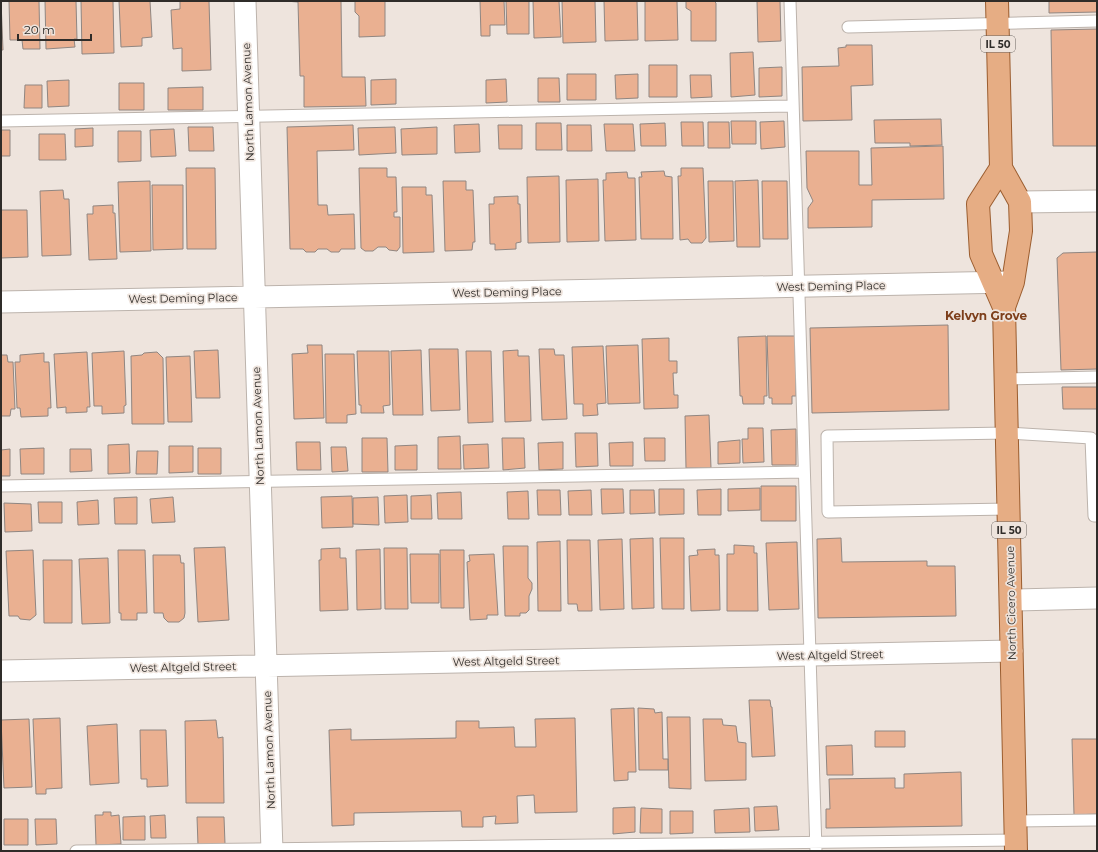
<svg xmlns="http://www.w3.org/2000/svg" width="1098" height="852" font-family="Montserrat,sans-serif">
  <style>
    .building { fill: #eab091; stroke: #908681 }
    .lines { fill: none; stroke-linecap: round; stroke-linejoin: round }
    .lane-casing { stroke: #bcb3ac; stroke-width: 13 }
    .street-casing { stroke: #bcb3ac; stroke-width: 23 }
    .primary-casing { stroke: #9b5d2f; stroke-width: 24 }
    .lane { stroke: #fff; stroke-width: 11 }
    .street { stroke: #fff; stroke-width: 21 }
    .primary { stroke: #e6ad84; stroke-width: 22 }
    .labels { text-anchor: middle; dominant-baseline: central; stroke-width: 3.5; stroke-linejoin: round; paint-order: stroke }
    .shield { fill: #eee4dd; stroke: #68635f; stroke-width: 1 }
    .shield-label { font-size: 10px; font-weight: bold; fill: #2f2c29 }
    .street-label { font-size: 11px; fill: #2f2c29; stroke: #eee4dd }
    .neighbourhood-label { font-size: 12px; font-weight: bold; fill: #7d3e1a; stroke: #eee4dd }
  </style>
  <rect width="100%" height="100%" fill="#eee4dd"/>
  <path class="building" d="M1,1L3,50H1Z
    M9,1H39L40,49H23L22,40H10Z
    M45,1H76L77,39H74L75,47L46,49Z
    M81,1H113L114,53L82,54Z
    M119,1H150L152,37L142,38V46L121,47Z
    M180,1H209L211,70L182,71V48L173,49L171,10L180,9Z
    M285,1H341L342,77H365L366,106L304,107V76H300L298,2Z
    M355,1H385V36L359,37V16L355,12Z
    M480,1H504L505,25H490V36H481Z
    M506,1H529V34H507Z
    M533,1H559L561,37L534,38Z
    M562,1H595L596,42L563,43Z
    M604,1H637L638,40L605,41Z
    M645,1H677L678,40L645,41Z
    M686,1H714L716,3V41H691V11L686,8Z
    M757,1H780L781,41L758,42Z
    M1049,1H1097V12L1049,13Z
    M1097,29V146H1053L1051,30Z
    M846,45H872L873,85L851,86L852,120L803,121L802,67L839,66L838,48L846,47Z
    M753,52L755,95L731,97L730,53Z
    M649,65H677V97H649Z
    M782,67V96L759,97V68Z
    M567,74H596V100H567Z
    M638,74V98L616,99L615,75Z
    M690,75H711L712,97L691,98Z
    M538,78H559L560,102H538Z
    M396,79V104L371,105V80Z
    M506,79L507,102L486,103V80Z
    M69,80V106L48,107L47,81Z
    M119,83H144V110H119Z
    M25,85H42V108H24Z
    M203,87V110H168V88Z
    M941,119L942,145L910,146V143H875L874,120Z
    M731,121H756V144H732Z
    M784,121L785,147L761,149L760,122Z
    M681,122H703L704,146H682Z
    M708,122H729L730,148H708Z
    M536,123H561L562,150H536Z
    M665,123L666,146H641L640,124Z
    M479,124L480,152L455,153L454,125Z
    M604,124H633L635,151H606Z
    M353,125L354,150L317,151L318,205H327L328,215L354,214L355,249H341L339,252H331L327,249H318L315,252H306L303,249H290L287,127Z
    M498,125H522V149H499Z
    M567,125H591L592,151H567Z
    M188,127H213L214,151H189Z
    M395,127L396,153L359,155L358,128Z
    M437,127V154L402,155L401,129Z
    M93,128V146L75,147V129Z
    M174,129L176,156L151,157L150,130Z
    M1,130H10V156H1Z
    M118,131H141V161L118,162Z
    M39,134H65L66,160H39Z
    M943,146L944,199L872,200V227L808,228V208L813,201L807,188L806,151H859V185H872L871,148Z
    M186,168H215L216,249H187Z
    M359,168H387V177H396L397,212H394V217H400V247L397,251L389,250L386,247H378L373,251H365L361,248Z
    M681,168H703L706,238L702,243H691L688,239L680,240L678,176H681Z
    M664,171L665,176L672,177L673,239H641L639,177H642L641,172Z
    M627,172L628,178H635L636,240L605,241L603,180H606V173Z
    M559,176L560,242L528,243L527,177Z
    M598,179L599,241L567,242L566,180Z
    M758,180L760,247H737L735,181Z
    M150,181L151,251L120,252L118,182Z
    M443,181H466V190H473L475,242H473L472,250L445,251Z
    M708,181H733L734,241L709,242Z
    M762,181H787L788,239H763Z
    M152,185H183V249L153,250Z
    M402,187H426V195H432L434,252L403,253Z
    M63,190L64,199H69L71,255L42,256L40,191Z
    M518,196V204H520L521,242L516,243V249L495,250V244H490L489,204H494V197Z
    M113,205V213H115L117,259L89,260L87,214H93V206Z
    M1,210H27L28,257L1,258Z
    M1097,252V369L1061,370L1057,258L1063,253Z
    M948,325L949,410L812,413L810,328Z
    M766,336L767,396H764V404H743L742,396H740L738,337Z
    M767,336H795L796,396H792V404H772V398H769Z
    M669,338V361H677V373H673L674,395H678V408L644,409L642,339Z
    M307,345H322L324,418L294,419L292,354L308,353Z
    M638,345L640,403L608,404L606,346Z
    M603,346L606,403L597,404L598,415L583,416V404H574L572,347Z
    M429,349H458L460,410L431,411Z
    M539,349H554L555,355H564L567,419L542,420Z
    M218,350L220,398H196L194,351Z
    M421,350L423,415H393L391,351Z
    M518,350V356H529L531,421L505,422L503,351Z
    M124,351L126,405L124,406V413L102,414V406H94L92,353Z
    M357,351H389L390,405L383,406L384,413H361V405H359Z
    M466,351H491L493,422L468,423Z
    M87,352L90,407H87V412L66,413V407L57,408L54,354Z
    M157,352L163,358L164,424H132L131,356L142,355L144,353Z
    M44,353V362H49L51,408H48V416L21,417L20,408H17L15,362H20V355Z
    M325,354H354L356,414L347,415V423H326Z
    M1,355H7L8,362H13L15,409H11L10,416H1Z
    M190,356L192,422H168L166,357Z
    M1062,387H1097V409H1063Z
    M709,415L711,468H686L685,416Z
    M748,428H763L764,462L743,463L742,439H748Z
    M796,429V465H772L771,430Z
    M575,433H597L598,466L576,467Z
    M460,436L461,469H438V437Z
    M362,438H387L388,472H362Z
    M502,438H524L525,468L503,470Z
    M644,438H665V461H645Z
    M740,440V463L718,464V442Z
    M296,442H320L321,470H297Z
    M563,442V469L539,470L538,443Z
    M633,442V466H610L609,443Z
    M129,444L130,473L108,474V445Z
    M488,444L489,468L464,469L463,445Z
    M417,445V470H395V446Z
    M169,446H193V472L169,473Z
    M331,447H346L348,471L332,472Z
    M44,448V474H21L20,449Z
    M198,448H221V474H198Z
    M10,449V476H1V450Z
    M70,449H91L92,471L70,472Z
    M137,451H158L157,474H136Z
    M761,486H796V521H761Z
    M760,488V510L728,511V489Z
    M601,489H623L624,513L602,514Z
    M659,489H684V514L659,515Z
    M721,489V515H698L697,490Z
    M537,490H560L561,515H538Z
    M591,490L592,515H569L568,491Z
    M630,490H654L655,513L630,514Z
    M528,491L529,519H508L507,492Z
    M461,492L462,519H438L437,493Z
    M407,495L408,522L385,523L384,496Z
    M431,495L432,519H411V496Z
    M352,496L353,527L322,528L321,497Z
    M137,497V524H115L114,498Z
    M173,497L175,522L152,523L150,499Z
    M378,497L379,525L353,524V498Z
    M98,500L99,524L78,525L77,502Z
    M38,502H62V523H39Z
    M4,503L31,504L32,531L5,532Z
    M653,538L654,608L632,609L630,539Z
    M660,538H684V609H662Z
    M841,538L842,562L927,561V566H955L956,616L818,618L817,539Z
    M622,539L624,609L600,610L598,540Z
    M567,540H590L592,611H578L577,604H568Z
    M560,541L561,611H538L537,542Z
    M797,542L799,609L769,610L766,543Z
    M734,545L754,546V553H757L758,611H727V554H734Z
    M503,546H528V578L532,583V589L529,596V610L526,613H520V616H505Z
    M225,547L229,620L198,622L194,548Z
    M340,548V558H346L348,610L320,611L319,560H321V549Z
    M384,548H407L408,609H385Z
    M380,549L381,609L357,610L356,550Z
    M715,549V555H719L720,610L691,611L689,556L698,555L697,550Z
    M33,550L36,615L30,620L20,619L18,616H9L6,551Z
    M118,550H145L147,613H137V620H121V613H119Z
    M440,550H464V608H441Z
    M410,554H439V603H411Z
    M494,554L498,615H487V619L470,620L467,562L470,561L469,555Z
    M153,555H180L181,563H184L185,613L184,618L179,622H168L164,618L163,613H154Z
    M108,558L110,623L82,624L79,559Z
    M43,560H72V623H44Z
    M749,700H770L771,707H772L775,756L752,757Z
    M634,708L636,772H628V780L614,781L611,709Z
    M638,708L654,709L655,713L662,712L663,759H668V770H639Z
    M667,717H690L691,789L669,788Z
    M60,718L62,788L46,789V794H36L33,719Z
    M575,718L577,812L535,813L534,795L517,796L518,823L495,824L496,816L483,817V827H462L461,811L354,813V825L332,826L329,730L351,729V740L456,738V721H479V728L514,727L515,747H536L535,719Z
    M29,719L32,787L4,788L1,720Z
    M703,719H722L723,725L736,726L738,742L746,743V780L705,781Z
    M216,720L218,738L223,737L224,803H186L185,721Z
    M117,724L119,783L90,785L87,726Z
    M140,730H166L168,786L147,787V779H141Z
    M875,731H905V747H875Z
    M1072,739H1097V814L1074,815Z
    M852,745L853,775H827L826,746Z
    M961,772L962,826L826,828V809H830L829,779L895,778V788H904V774Z
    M777,806L779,830L755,831L754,807Z
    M635,807V832L613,834V808Z
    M641,808L662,809V833H640Z
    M749,808L750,832L715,833L714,810Z
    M670,811H693V833L670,834Z
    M103,812H111V816L119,815L121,844L96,845L95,815H103Z
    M165,815L166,838H151L150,816Z
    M145,816V840H123V817Z
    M197,817H224L225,844L198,845Z
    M4,819H28V845H4Z
    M35,819H56L57,844L36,845Z"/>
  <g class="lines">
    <g class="lane-casing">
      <path id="lane" d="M790,1L816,851
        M848,27L1097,21
        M1,121L793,106
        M1006,379L1097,377
        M1,486L804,472
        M1009,509L828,512L827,436L1007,433L1091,438L1094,516H1097
        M1016,821L1097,820
        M76,851L1016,840"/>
    </g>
    <g class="street-casing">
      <path id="street" d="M245,1L272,851
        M1020,202L1097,201
        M1,302L1010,282
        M1011,600L1097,598
        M1,671L1012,651"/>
    </g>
    <g class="primary-casing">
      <path id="primary" d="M997,1L1001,168L1020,202L1021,231L1013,282L1004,307L1016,851
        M1001,168L978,204L981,254L1004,307"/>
    </g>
    <use href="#lane" class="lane"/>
    <use href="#street" class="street"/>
    <use href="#primary" class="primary"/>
  </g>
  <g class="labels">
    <g class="shield">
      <rect x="981" y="36" width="34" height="16" rx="3"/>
      <rect x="992" y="522" width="34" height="16" rx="3"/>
    </g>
    <g class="shield-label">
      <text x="998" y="44">IL 50</text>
      <text x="1009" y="530">IL 50</text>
    </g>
    <g class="street-label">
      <text transform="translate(248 102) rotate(-92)">North Lamon Avenue</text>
      <text transform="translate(831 286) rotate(-1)">West Deming Place</text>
      <text transform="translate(507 292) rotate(-1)">West Deming Place</text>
      <text transform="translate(183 298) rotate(-1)">West Deming Place</text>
      <text transform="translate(258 426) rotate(-92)">North Lamon Avenue</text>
      <text transform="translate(1011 603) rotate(-91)">North Cicero Avenue</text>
      <text transform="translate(830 655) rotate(-1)">West Altgeld Street</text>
      <text transform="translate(506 661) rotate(-1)">West Altgeld Street</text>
      <text transform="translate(183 667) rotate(-1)">West Altgeld Street</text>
      <text transform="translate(269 750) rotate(-92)">North Lamon Avenue</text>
    </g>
    <g class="neighbourhood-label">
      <text x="986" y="315">Kelvyn Grove</text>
    </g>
  </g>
  <rect width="1098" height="852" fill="none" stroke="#2f2c29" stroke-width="4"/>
  <path d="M18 34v6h73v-6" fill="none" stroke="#2f2c29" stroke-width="2"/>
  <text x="24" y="34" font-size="12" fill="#2f2c29" stroke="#eee4dd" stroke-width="3" paint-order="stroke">20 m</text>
</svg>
